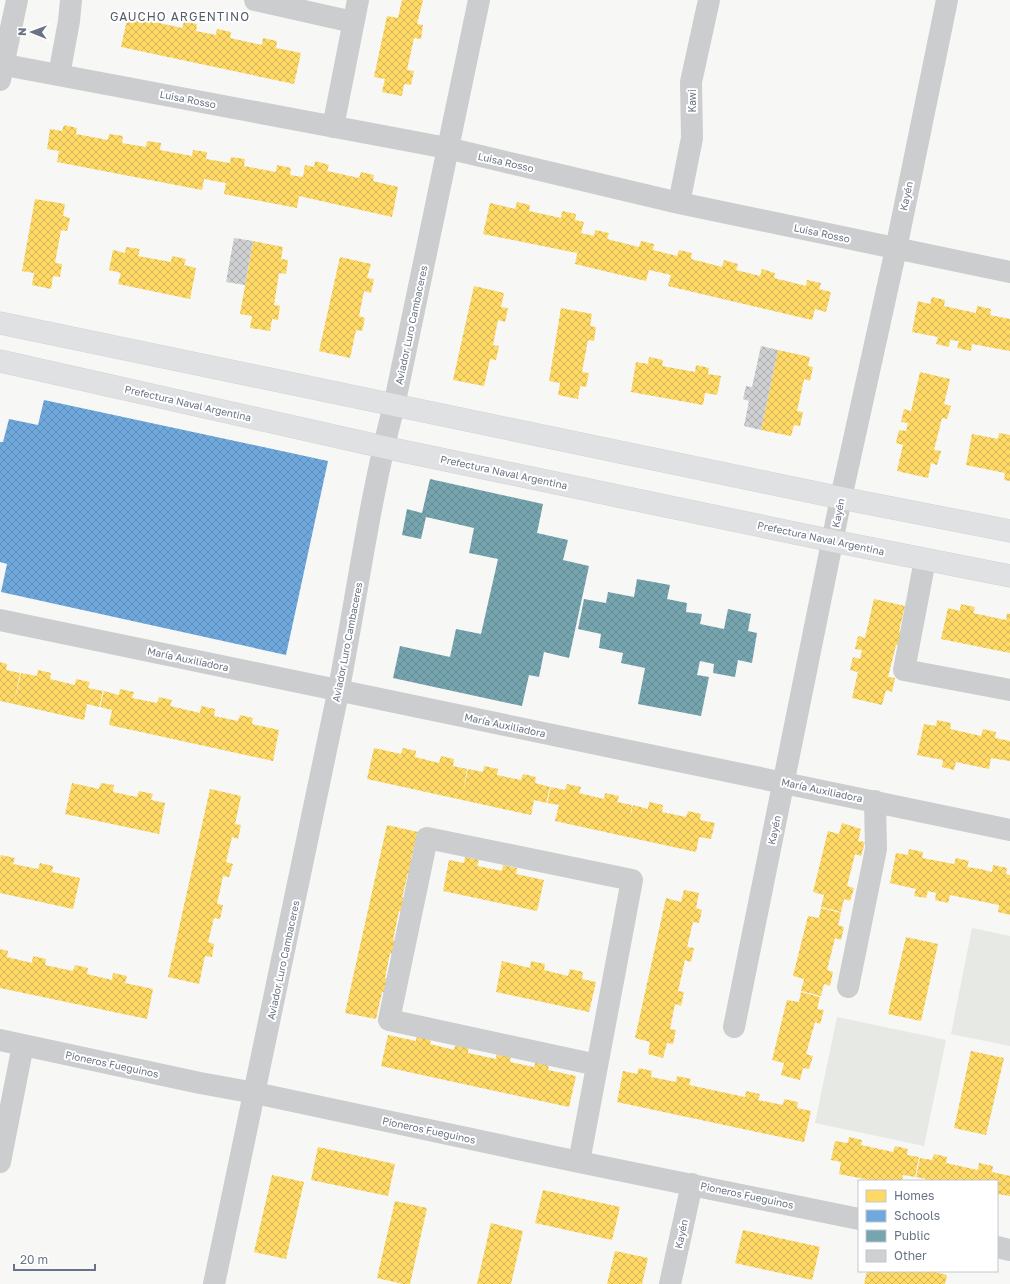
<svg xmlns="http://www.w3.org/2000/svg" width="1010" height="1284" font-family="'Golos Text',sans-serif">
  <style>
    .green { fill: #e6e9e4 }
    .homes { fill: url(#homes-cross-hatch) }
    .schools { fill: url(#schools-cross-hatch) }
    .public { fill: url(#public-cross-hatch) }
    .building { fill: url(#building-cross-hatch) }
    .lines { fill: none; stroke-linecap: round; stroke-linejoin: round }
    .major-casing { stroke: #d3d3d4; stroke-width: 23 }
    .minor { stroke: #cccdcf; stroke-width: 22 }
    .major { stroke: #e0e1e2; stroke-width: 22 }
    .labels { text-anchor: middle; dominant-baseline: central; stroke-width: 4; stroke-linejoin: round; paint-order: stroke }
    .street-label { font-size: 10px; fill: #687385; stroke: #fff }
    .quarter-label { font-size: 12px; letter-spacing: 1px; fill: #555e6a; stroke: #fff }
  </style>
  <defs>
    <pattern id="homes-cross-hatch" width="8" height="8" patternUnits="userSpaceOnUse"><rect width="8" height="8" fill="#ffd966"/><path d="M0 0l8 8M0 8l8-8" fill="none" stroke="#d2b45a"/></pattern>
    <pattern id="schools-cross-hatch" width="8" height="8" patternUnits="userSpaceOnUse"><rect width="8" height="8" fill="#6fa8dc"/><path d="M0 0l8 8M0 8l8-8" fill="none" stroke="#5f8db8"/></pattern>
    <pattern id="public-cross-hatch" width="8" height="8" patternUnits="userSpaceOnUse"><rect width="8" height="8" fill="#76a5af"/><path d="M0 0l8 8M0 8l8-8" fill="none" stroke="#658b94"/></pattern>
    <pattern id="building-cross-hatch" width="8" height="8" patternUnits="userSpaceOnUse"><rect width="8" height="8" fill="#cfd0d1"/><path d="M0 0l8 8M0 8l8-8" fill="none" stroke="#acadaf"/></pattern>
  </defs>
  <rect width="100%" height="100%" fill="#f7f7f6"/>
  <path class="green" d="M972,928L1010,936V1046L951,1034Z
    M837,1017L946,1040L924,1146L815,1123Z"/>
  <path class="homes" d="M402,0H423L417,24L423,25L421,39L414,38L407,70L414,71L411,85L404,84L402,96L382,92L385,79L374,77L387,16L398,18Z
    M138,11L152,14L150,21L182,28L184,22L197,24L196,31L216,35L217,29L231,32L230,38L262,45L263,38L277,41L276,48L301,53L294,84L121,47L128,15L137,17Z
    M64,125L77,128L76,134L108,140L109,134L123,136L122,143L146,147L147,141L161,143L160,150L192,156L193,150L207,152L206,159L230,163L231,157L245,159L244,166L276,172L277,165L291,168L290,175L303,177L305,165L314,167L315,161L329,165L327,171L359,178L361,172L374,175L373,181L398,187L392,217L299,196L297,208L224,194L226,183L204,179L202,190L57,162L59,151L47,149L50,129L62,131Z
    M35,199L65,204L63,216L70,218L67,231L61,230L55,263L62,264L60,277L53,276L51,289L32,285L34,273L22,271Z
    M517,202L530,205L529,211L561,218L562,211L576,214L575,220L584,222L581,233L594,236L595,230L609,233L607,239L639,247L641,241L654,244L653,250L677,256L679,250L692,253L691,259L722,267L724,260L738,264L736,270L760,276L762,269L775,273L774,278L806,286L807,280L821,283L819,289L831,292L826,312L815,309L812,320L668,286L671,275L649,270L646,281L575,264L579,245L577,253L483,234L490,203L515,209Z
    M253,241L283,247L281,259L288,260L286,274L279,273L274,305L280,306L278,320L272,319L270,331L250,328L252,316L240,314Z
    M126,247L140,249L138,256L171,262L172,256L186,259L184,265L196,268L190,299L118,284L121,273L109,270L113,250L125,253Z
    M340,257L371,264L367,278L374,279L371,293L364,291L359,316L365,318L362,331L356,330L350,358L319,351Z
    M474,286L504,293L501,307L508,308L505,322L498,320L493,345L499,346L496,360L490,359L484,386L453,380Z
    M932,297L945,300L944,306L976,313L977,306L991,309L990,315L1010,319V351L972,344L971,351L957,348L959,341L950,340L949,347L936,344L938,337L912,332L918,301L930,304Z
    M561,308L592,314L590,326L596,327L594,341L588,340L582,372L589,373L586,387L580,386L578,399L558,395L560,383L549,381Z
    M778,350L810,357L808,366L813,367L810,381L804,379L797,411L803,412L800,426L794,425L791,436L761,430Z
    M649,357L663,360L662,366L695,372L696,365L709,368L708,374L721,376L717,395L705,393L703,405L631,392L636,362L648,364Z
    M920,372L950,379L944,404L951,406L947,419L942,418L934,450L941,451L937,465L931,463L928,478L897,471L903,445L896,443L899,430L906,431L908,423L901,422L904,409L911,411Z
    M999,433L1010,435V481L1004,480L1005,473L966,465L972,434L998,439Z
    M874,599L905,606L899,631L905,633L902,646L896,645L888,677L895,678L892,692L886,690L882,705L852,698L858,672L850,670L853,657L860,659L862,650L855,649L858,636L865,638Z
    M961,604L975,607L973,613L1006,620L1007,613L1010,614V653L941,639L948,608L960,611Z
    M0,662L7,664L6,670L20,673L14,704L0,701Z
    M38,670L51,673L50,679L75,685L76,679L90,682L88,688L103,691L99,707L87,704L84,720L14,704L21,673L37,676Z
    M120,689L134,692L132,698L157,703L159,697L172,700L170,706L200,713L201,706L215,709L214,716L238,721L240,715L253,718L252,724L279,730L273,761L109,725L112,710L100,707L104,691L119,695Z
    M937,720L951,723L950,729L981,736L983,729L996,732L995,738L1010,741V761L991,758L989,769L956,762L954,770L942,767L943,760L917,755L924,724L936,726Z
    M374,748L401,754L403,748L416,751L415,757L439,763L441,756L454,759L453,766L467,769L463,793L468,769L483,772L484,766L498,769L497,775L521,780L523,774L536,777L535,783L550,787L546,803L534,800L531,815L367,779Z
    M72,783L99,789L101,783L114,785L113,792L137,797L139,791L153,794L151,800L165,803L159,834L65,814Z
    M567,784L581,787L579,793L604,799L605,793L619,796L617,802L632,805L630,818L633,805L648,809L649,802L663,805L662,812L686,817L688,811L701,814L700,820L715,823L711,839L699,837L696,852L555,821L559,805L547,803L551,787L565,790Z
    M210,789L241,796L235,824L241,825L238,839L232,837L226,862L233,864L229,877L223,876L217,904L223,905L220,919L214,918L208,942L214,944L212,957L205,956L199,984L168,977Z
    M842,823L861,829L858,841L865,842L861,856L855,854L847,886L854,888L850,901L844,899L841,912L821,907L824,895L813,892L828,831L839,834Z
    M387,825L418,832L411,859L417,861L415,874L408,873L402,898L409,899L406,913L399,911L393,940L399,941L396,955L390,953L385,978L391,979L388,993L382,992L376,1019L345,1013Z
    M909,849L923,852L922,858L954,864L956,858L969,861L967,867L980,869L992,872L993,865L1007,868L1006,874L1010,875V915L998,912L999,905L950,895L948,903L935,900L936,893L928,891L926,898L914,896L916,889L890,883L896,853L908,855Z
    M1,855L15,858L13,864L38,869L40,863L53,866L52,872L80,878L73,909L0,893V861Z
    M465,857L479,860L477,866L502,871L503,865L517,868L516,874L544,880L537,911L443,891L449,860L464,863Z
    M684,890L699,893L696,908L702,910L699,923L693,922L687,947L694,948L691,962L685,960L678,991L684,992L681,1006L675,1004L670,1029L676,1030L673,1044L667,1043L663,1058L648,1054L650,1042L635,1038L666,898L681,902Z
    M821,908L841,913L838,925L844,927L841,940L835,938L827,970L833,972L830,986L824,984L821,996L801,991L804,979L793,976L808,916L819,918Z
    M906,937L938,944L921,1021L888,1014Z
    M0,949L8,951L7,957L32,963L33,956L46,959L45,965L73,971L75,965L88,968L87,974L112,980L113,973L127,976L125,983L153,989L147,1019L0,988Z
    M502,961L530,968L531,961L545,964L544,970L568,976L570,969L583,972L582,979L596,982L589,1012L496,992Z
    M801,992L820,997L817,1009L824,1010L820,1024L815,1022L806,1054L813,1056L809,1069L803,1068L800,1080L781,1075L784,1063L772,1060L787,1000L799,1002Z
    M388,1035L416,1041L417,1035L431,1038L430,1044L454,1050L456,1043L469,1046L468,1053L496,1059L497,1052L511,1055L510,1062L534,1067L536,1061L549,1064L548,1070L576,1076L569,1107L381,1066Z
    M971,1051L1004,1058L986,1135L954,1128Z
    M639,1068L652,1071L651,1077L676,1082L677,1076L691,1079L689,1085L745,1097L746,1091L760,1094L758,1100L783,1105L784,1099L798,1102L797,1108L811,1111L804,1142L617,1102L623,1071L637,1074Z
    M849,1137L862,1140L861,1145L893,1152L895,1146L908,1149L907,1155L919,1157L915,1177L903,1175L902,1181H875L839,1174L841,1162L831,1160L835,1141L848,1143Z
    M318,1147L395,1164L388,1196L311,1180Z
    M934,1154L947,1157L946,1163L978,1170L979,1163L993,1166L992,1172L1010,1176V1196L997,1194V1181H926V1179L916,1177L920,1158L932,1160Z
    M272,1175L304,1182L286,1259L254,1252Z
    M543,1190L620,1207L612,1240L535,1223Z
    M395,1201L427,1208L410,1284H403L377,1278Z
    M491,1223L523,1231L511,1284H477Z
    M743,1230L820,1247L812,1280L735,1263Z
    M615,1251L648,1258L642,1284H607Z
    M867,1271H931L947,1275L945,1284H864Z"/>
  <path class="schools" d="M44,400L328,461L286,655L1,592L7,564L0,562V442H3L9,419L38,425Z"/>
  <path class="public" d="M430,479L543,504L537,533L568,540L563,560L589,566L569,658L544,652L539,677L529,675L522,706L393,678L400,646L450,657L456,629L481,634L498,559L469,553L474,528L426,517L421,539L402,535L407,509L422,513Z
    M637,579L670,585L667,599L687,603L686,612L702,614L700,624L724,629L728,609L751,614L748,631L757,633L752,663L738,660L735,677L713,673L714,664L700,661L697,675L709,677L701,716L638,704L645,668L621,663L623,653L599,648L601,634L578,629L584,599L606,603L608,592L634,597Z"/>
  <path class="building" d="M234,238L253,241L245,285L226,282Z
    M761,346L778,350L761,430L744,426L749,401L743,399L746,386L752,387Z"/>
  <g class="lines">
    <g class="major-casing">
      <path id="major" d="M0,323L841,498L1010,531
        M0,361L383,447L833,541L1010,576"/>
    </g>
    <path class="minor" d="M255,0L353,22
      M0,64L447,148L679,203L1010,272
      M59,75L69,21L71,0
      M0,80L17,0
      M333,127L358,0
      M679,203L692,138L691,82L709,0
      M925,560L904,670L1010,690
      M0,620L1010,830
      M848,987L876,849L875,801
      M734,1027L841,498L896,249L947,0
      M0,1040L200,1083L255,1093L579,1162L859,1219
      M0,1162L23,1045
      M579,1162L632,880L427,838L389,1020L597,1065
      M997,1247L1010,1250
      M214,1284C256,1087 298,890 338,693C357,597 369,500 394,406L479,0
      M670,1284L692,1184"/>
    <use href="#major" class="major"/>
  </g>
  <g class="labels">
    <g class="street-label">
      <text transform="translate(188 99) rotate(11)">Luisa Rosso</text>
      <text transform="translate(692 101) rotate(-90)">Kawi</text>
      <text transform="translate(506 162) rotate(13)">Luisa Rosso</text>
      <text transform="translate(906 196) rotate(-78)">Kayén</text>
      <text transform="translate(822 233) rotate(12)">Luisa Rosso</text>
      <text transform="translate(411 325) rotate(-78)">Aviador Luro Cambaceres</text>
      <text transform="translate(188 403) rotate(13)">Prefectura Naval Argentina</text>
      <text transform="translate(504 472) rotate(12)">Prefectura Naval Argentina</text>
      <text transform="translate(838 513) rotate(-79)">Kayén</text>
      <text transform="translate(821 538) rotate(12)">Prefectura Naval Argentina</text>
      <text transform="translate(347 642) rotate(-79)">Aviador Luro Cambaceres</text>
      <text transform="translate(188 659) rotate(12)">María Auxiliadora</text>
      <text transform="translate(505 725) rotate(12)">María Auxiliadora</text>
      <text transform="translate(822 790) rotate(12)">María Auxiliadora</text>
      <text transform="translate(774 830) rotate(-78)">Kayén</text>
      <text transform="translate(283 960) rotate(-78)">Aviador Luro Cambaceres</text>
      <text transform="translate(112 1064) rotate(12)">Pioneros Fueguinos</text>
      <text transform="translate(429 1130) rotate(12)">Pioneros Fueguinos</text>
      <text transform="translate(747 1195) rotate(12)">Pioneros Fueguinos</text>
      <text transform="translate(681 1234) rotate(-78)">Kayén</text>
    </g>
    <g class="quarter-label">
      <text x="180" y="16">GAUCHO ARGENTINO</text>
    </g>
  </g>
  <rect x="858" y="1180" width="140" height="92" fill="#ffffff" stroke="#c3c7ce"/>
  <rect x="866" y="1190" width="20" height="12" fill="#ffd966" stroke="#c3c7ce"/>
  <text x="894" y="1200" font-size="12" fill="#687385">Homes</text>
  <rect x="866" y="1210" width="20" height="12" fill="#6fa8dc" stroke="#c3c7ce"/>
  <text x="894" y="1220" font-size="12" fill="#687385">Schools</text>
  <rect x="866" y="1230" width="20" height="12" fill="#76a5af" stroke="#c3c7ce"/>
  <text x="894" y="1240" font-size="12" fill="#687385">Public</text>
  <rect x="866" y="1250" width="20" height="12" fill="#cfd0d1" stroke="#c3c7ce"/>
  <text x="894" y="1260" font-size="12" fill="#687385">Other</text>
  <g transform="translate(32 32) rotate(271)" stroke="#ffffff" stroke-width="3" paint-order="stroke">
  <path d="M0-3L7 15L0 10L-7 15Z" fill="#687385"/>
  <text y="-6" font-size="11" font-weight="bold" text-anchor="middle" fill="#687385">N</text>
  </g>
  <path d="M14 1264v6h81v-6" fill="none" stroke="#687385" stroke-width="2"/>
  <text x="20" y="1264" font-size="12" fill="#687385" stroke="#ffffff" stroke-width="3" paint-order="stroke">20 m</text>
</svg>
